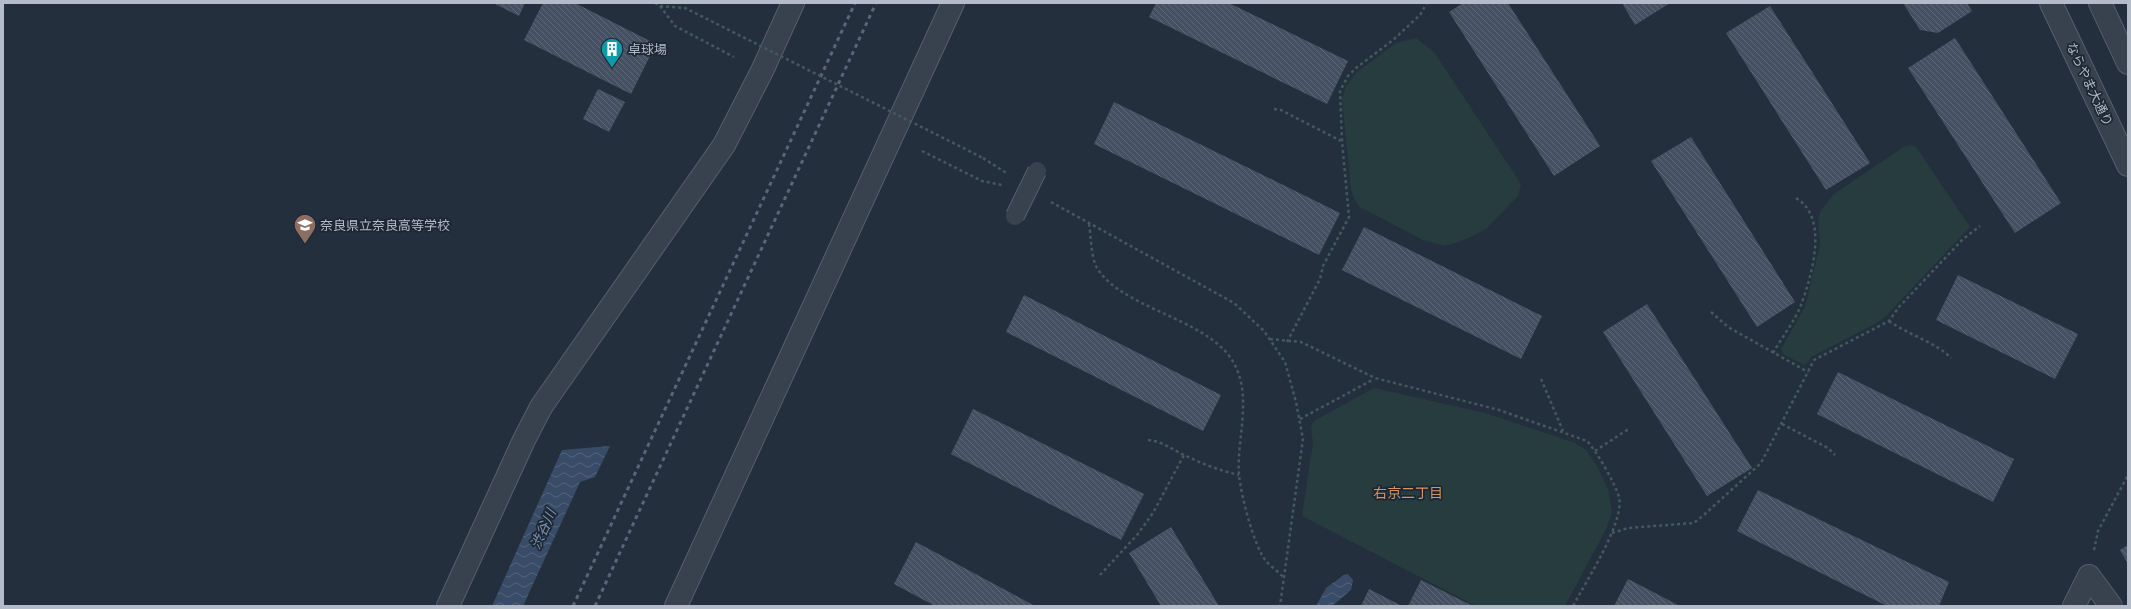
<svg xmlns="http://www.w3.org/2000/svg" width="2131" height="609" font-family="Quicksand,'Noto Sans JP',sans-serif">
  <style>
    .green { fill: #263c3f }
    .water { fill: url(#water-waves) }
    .building { fill: url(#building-back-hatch) }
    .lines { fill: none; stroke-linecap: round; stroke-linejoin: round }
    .minor-casing { stroke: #565f6c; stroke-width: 24 }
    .tertiary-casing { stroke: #565f6c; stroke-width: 24 }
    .path { stroke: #44595c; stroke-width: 2.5; stroke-dasharray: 3 3; stroke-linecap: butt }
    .minor { stroke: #38414e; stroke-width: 22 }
    .tertiary { stroke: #38414e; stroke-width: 22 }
    .rail { stroke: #5a6575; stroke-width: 3; stroke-dasharray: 4 4; stroke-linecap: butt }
    .service-bridge-casing { stroke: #565f6c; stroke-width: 20; stroke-linecap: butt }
    .path-bridge { stroke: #44595c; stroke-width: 2.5; stroke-dasharray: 3 3; stroke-linecap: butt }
    .service-bridge { stroke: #38414e; stroke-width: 18 }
    .labels { text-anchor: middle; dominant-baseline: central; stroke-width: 3.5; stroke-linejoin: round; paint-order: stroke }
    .poi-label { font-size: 13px; fill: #b4bcc9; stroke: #1d2633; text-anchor: start }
    .street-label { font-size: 13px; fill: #b4bcc9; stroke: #1d2633 }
    .neighbourhood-label { font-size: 14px; fill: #d59563; stroke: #1d2633 }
    .water-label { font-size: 14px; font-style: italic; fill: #7c92b1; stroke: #1d2633 }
  </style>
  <defs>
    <pattern id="water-waves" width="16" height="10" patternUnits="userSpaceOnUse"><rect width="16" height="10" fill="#394c67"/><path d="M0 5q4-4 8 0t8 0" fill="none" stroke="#53647b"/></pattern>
    <pattern id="building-back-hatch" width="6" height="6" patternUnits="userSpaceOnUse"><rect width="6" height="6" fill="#455162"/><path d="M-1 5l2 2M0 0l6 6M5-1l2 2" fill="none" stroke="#5d6877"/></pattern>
  </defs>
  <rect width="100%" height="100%" fill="#242f3e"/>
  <path class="green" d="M1416,38L1434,52L1521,184L1518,196L1486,229L1467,239L1445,246L1423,240L1360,207L1355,200L1351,190L1342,99L1346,86L1357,72L1396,43Z
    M1910,145L1916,147L1970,227L1885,317L1875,324L1811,357L1809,361L1804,365L1783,354L1781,349L1805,307L1820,245L1818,219L1821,210L1834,194L1905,146Z
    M1374,388L1485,413L1575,443L1586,450L1597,466L1608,489L1612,512L1606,529L1565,606H1476L1302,516L1313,443L1311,427L1314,421Z"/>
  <path class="water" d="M610,446L595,477L580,482L523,606H492L562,450Z
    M1348,574L1353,580L1351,590L1332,606H1316L1326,588L1344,575Z"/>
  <path class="building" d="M493,3H525L519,16Z
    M543,3H575L656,44L631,94L524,40Z
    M1156,3H1229L1348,61L1327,104L1149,17Z
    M1463,3H1508L1600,146L1554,176L1449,12Z
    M1622,3H1670L1635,25Z
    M1903,3H1967L1972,11L1938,33L1920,30Z
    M1770,6L1870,163L1826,190L1726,33Z
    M1955,38L2061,203L2015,233L1908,68Z
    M598,89L625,102L609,132L583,119Z
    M1114,102L1340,213L1319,255L1094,144Z
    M1691,137L1795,302L1757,327L1651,161Z
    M1364,227L1542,316L1521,359L1342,270Z
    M1958,275L2078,334L2055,379L1936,320Z
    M1024,295L1221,395L1203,431L1006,332Z
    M1647,304L1752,468L1707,496L1603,332Z
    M1838,372L2014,459L1993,502L1817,414Z
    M973,409L1144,494L1121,540L951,454Z
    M1758,490L1949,582L1939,606H1887L1737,531Z
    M1171,527L1219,606H1161L1129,553Z
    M916,542L1035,606H935L894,584Z
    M2128,545V564L2120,550Z
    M1628,579L1680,606H1614Z
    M1421,580L1473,606H1408Z
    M1369,589L1402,606H1361Z"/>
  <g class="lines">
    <g class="minor-casing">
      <path id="minor" d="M2074,606L2089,576L2111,606"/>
    </g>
    <g class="tertiary-casing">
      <path id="tertiary" d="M2051,3L2128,165
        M2100,3L2128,63
        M448,606L524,440L541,407L724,145L762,71L793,3
        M676,606L953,3"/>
    </g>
    <path class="path" d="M655,3L660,6L685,8L711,21
      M660,6L675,26L734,57
      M1274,109L1281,110L1341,141
      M922,151L982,181L1002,185
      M983,158L1008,174
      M1051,202L1234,303L1264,331L1285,362L1296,402L1303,439L1280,606
      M1089,224C1091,236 1091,255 1096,266C1118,307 1201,317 1230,357C1255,392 1236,437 1239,475C1241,495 1254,547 1266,561C1271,567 1279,572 1284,578
      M1711,312L1728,327L1808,372
      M1889,321C1907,334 1937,343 1951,358
      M1270,339L1301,342L1375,378L1499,410L1587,441C1597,452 1615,483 1619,497C1625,522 1585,583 1573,606
      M1287,342L1320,279L1323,266L1349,217L1342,141L1340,91L1348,76L1356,68L1393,40L1420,15L1427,3
      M1773,353C1782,337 1795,321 1801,305C1812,275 1830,215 1794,197
      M1541,379L1563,431
      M1300,419L1374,379
      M1782,424L1828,448L1835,455
      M1148,440C1162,441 1173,450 1186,456C1203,464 1221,471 1239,475
      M1595,451L1630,428
      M1612,533L1628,528L1694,523L1705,514L1761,463L1814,360L1889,321L1899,307L1963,239L1980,226
      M2094,550L2098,531L2128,475
      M1100,575L1137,535L1153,513L1184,455"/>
    <use href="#minor" class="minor"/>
    <use href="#tertiary" class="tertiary"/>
    <path class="rail" d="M573,606L855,3
      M595,606L876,3"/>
    <g class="service-bridge-casing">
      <path id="service-bridge" d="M1015,216L1037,171"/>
    </g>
    <path class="path-bridge" d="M711,21L983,158"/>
    <use href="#service-bridge" class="service-bridge"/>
  </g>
  <defs>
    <g id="building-pin" transform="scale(1.15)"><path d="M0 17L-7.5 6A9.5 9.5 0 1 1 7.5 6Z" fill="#0f9aa8" stroke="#1d2633"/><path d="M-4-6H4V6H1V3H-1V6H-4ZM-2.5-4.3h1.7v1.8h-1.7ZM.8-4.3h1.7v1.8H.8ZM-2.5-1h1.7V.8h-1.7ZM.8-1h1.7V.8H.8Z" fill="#fff"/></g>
    <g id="school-pin" transform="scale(1.15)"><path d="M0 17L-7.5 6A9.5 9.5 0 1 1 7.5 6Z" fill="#8d6e63" stroke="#1d2633"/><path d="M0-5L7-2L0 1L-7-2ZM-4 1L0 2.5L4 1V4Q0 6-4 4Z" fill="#fff"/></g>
  </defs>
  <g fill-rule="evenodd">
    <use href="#building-pin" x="612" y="49"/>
    <use href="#school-pin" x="305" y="225"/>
  </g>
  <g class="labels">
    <g class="poi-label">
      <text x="628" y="49">卓球場</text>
      <text x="320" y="225">奈良県立奈良高等学校</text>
    </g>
    <g class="street-label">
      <text transform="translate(2090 84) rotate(65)">ならやま大通り</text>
    </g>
    <g class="neighbourhood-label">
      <text x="1408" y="493">右京二丁目</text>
    </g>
    <g class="water-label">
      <text transform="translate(543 529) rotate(-66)">渋谷川</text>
    </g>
  </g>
  <rect width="2131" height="609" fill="none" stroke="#b4bcc9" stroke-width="8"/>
</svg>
